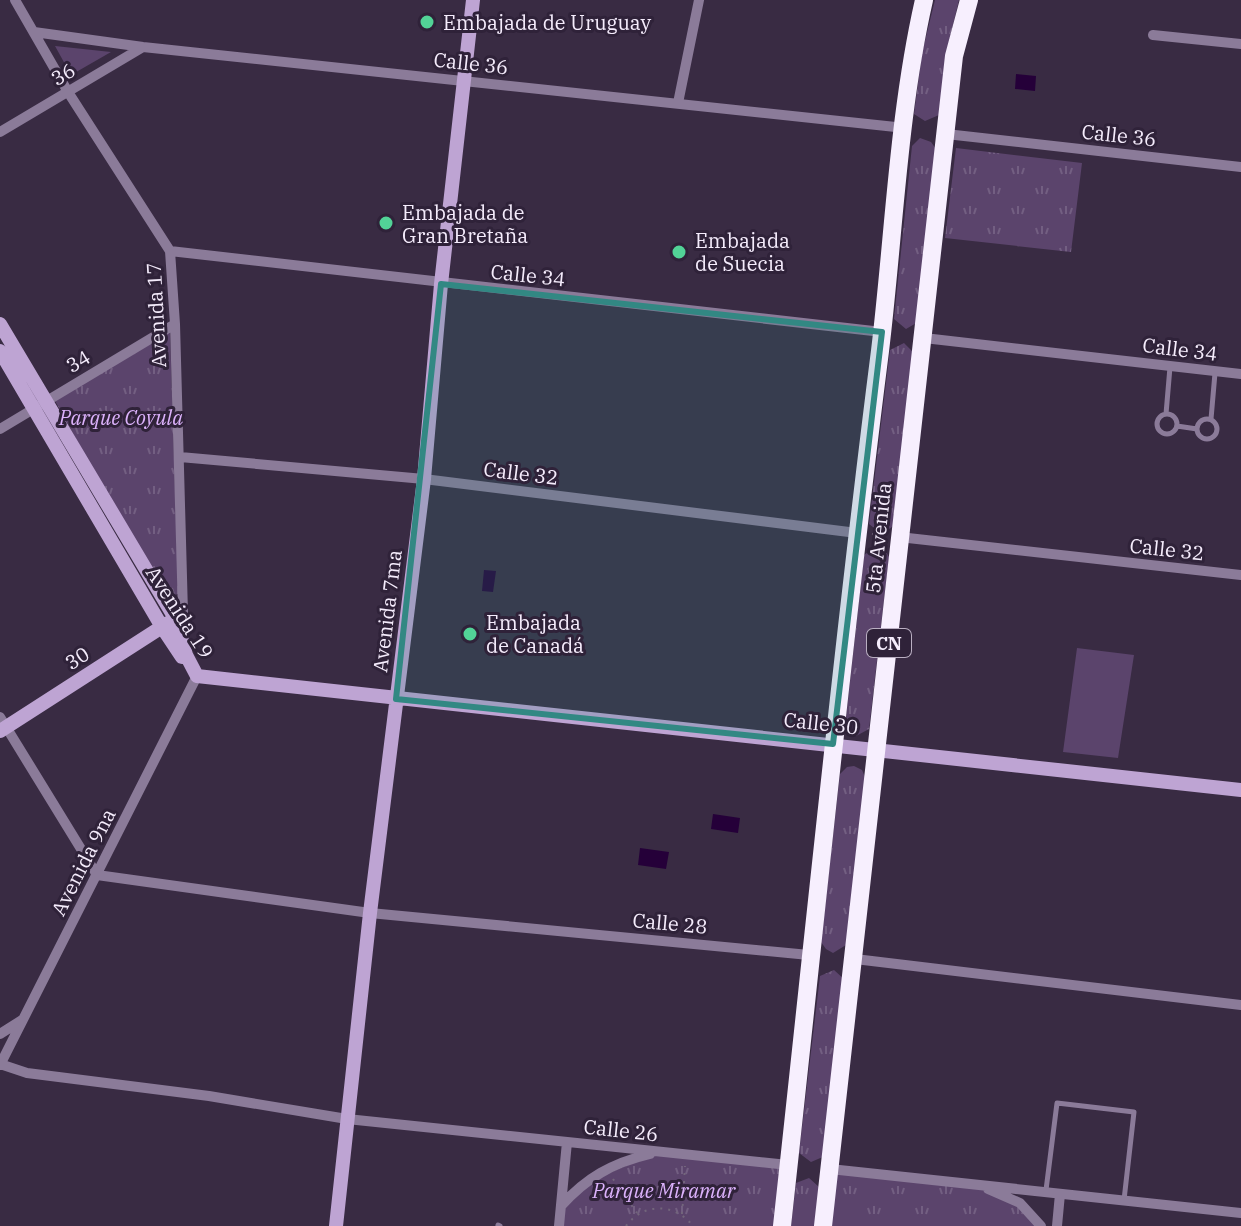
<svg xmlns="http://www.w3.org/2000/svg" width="1241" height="1226" font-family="'IBM Plex Serif',serif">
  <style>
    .green { fill: #5b446c }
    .park { fill: url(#park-tufts) }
    .water { fill: #250039 }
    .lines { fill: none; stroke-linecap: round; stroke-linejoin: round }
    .path { stroke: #72657b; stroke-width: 2; stroke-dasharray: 2 6; stroke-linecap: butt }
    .lane { stroke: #8b7b99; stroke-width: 5 }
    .street { stroke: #8b7b99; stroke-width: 10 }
    .secondary { stroke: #bea4d3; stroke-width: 14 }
    .highway { stroke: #f7effe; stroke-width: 18 }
    .marked { fill: #328883; fill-opacity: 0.2; stroke: #328883; stroke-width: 6; stroke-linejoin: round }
    .poi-dot { fill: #52d397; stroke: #2f2239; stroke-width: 3 }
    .labels { text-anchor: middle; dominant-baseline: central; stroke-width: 6; stroke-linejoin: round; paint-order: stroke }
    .shield { fill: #2f2239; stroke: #baafc2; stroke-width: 2 }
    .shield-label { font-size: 18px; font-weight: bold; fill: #f5ecfc }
    .poi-label { font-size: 20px; fill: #f5ecfc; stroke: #2f2239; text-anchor: start }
    .street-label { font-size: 20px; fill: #f5ecfc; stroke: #2f2239 }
    .park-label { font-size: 20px; font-style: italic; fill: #dcb2fc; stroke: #2f2239 }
  </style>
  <defs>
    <pattern id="park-tufts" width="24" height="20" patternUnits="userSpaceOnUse" patternTransform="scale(2)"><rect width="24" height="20" fill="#5b446c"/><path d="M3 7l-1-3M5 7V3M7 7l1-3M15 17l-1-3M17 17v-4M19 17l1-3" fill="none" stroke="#735f82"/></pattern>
  </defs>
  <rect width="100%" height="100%" fill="#392b43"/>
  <path class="green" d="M55,46L111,52L71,75Z
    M1077,648L1134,655L1118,758L1063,752Z"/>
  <path class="park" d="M935,0H959L946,54L939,115L925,121L914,114L922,53Z
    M920,138L931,142L936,149L918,322L906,329L894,319L912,146Z
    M956,148L1082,163L1071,252L945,238Z
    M170,332L178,585V594L171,596L118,514L54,399Z
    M904,343L914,353L893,526L887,531H878L869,524L890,350Z
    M877,546L885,550L889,557L869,729L856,736L845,727L864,555Z
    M854,766L862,770L865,777L846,945L833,953L826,949L821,942L840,774L847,767Z
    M834,970L846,981L825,1156L811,1162L799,1153L820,976Z
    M659,1152L788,1165L782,1226H559L561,1206L579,1186Z
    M830,1169L981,1186L1020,1203L1041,1226H823Z
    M809,1178L819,1187L815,1226H791L796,1183Z"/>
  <path class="water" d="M1016,74L1036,76L1035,91L1015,89Z
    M484,570L496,571L493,592L482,591Z
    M713,814L740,818L738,833L711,829Z
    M640,848L669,852L666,869L638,865Z"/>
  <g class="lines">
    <path class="path" d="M872,534L886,536
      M613,1179L637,1213
      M683,1199L685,1166
      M682,1214C680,1189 709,1179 722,1201
      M626,1226C644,1202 675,1203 693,1226"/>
    <path class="lane" d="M1157 424a10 10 0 1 1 20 0a10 10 0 1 1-20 0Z
      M1166,414L1170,367
      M1197 429a10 10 0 1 1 20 0a10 10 0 1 1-20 0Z
      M1211,419L1215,373
      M1177,426L1197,429
      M1046,1190L1057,1103L1134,1112L1124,1200
      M498,1225L500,1226"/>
    <path class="street" d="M15,0L68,92L170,251L175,324L183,613L176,620
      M34,32L143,47L905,128
      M1153,35L1241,44
      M678,103L699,0
      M0,132L143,47
      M946,134L1241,167
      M170,251L882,332
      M924,338L1241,374
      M0,429L175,324
      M180,457L424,479L857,533
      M899,537L1241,575
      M0,717L97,875L370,913L809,955
      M855,959L1241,1005
      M0,1034L22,1020
      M0,1064L27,1073L209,1096L347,1119L788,1165
      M0,1065L197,676
      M830,1169L1241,1213
      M988,1189L1020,1203L1041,1226
      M561,1206C586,1178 612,1163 650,1154
      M559,1226L567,1142
      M1057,1226L1060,1194"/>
    <path class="secondary" d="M0,324L176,620L186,655L197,676
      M0,351L162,627L182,657
      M197,676L1241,790
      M0,731L168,623
      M336,1226L370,913L424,479L441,284L473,0"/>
    <path class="highway" d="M782,1226C814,934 843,642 880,351C894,235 898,114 924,0
      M823,1226L954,56L969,0"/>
  </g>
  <path class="marked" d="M441,284L882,332L833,744L396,699Z"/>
  <g class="poi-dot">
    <circle cx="427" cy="22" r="8"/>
    <circle cx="386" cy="223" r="8"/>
    <circle cx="679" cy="252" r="8"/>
    <circle cx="470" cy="634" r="8"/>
  </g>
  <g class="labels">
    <rect class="shield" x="867" y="629" width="44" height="28" rx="6"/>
    <g class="shield-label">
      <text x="889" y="643">CN</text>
    </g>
    <g class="poi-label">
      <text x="443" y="22">Embajada de Uruguay</text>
      <text x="402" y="212">Embajada de<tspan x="402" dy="23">Gran Bretaña</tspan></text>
      <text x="695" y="240">Embajada<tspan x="695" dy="23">de Suecia</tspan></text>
      <text x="486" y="622">Embajada<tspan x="486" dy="23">de Canadá</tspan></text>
    </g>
    <g class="street-label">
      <text transform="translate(471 63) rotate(6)">Calle 36</text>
      <text transform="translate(63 74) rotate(-31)">36</text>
      <text transform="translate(1119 135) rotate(6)">Calle 36</text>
      <text transform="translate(528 275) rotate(6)">Calle 34</text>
      <text transform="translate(156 315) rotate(-93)">Avenida 17</text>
      <text transform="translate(1180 349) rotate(7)">Calle 34</text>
      <text transform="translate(78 361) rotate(-31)">34</text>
      <text transform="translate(521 473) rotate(7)">Calle 32</text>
      <text transform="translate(878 538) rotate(-84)">5ta Avenida</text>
      <text transform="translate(1167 549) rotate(6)">Calle 32</text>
      <text transform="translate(387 611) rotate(-83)">Avenida 7ma</text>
      <text transform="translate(180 612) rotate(57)">Avenida 19</text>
      <text transform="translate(77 658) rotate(-33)">30</text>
      <text transform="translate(821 723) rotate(6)">Calle 30</text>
      <text transform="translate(83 862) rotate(-63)">Avenida 9na</text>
      <text transform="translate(670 923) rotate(5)">Calle 28</text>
      <text transform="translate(621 1130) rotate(6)">Calle 26</text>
    </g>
    <g class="park-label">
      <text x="121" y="417">Parque Coyula</text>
      <text x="664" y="1190">Parque Miramar</text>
    </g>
  </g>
</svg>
